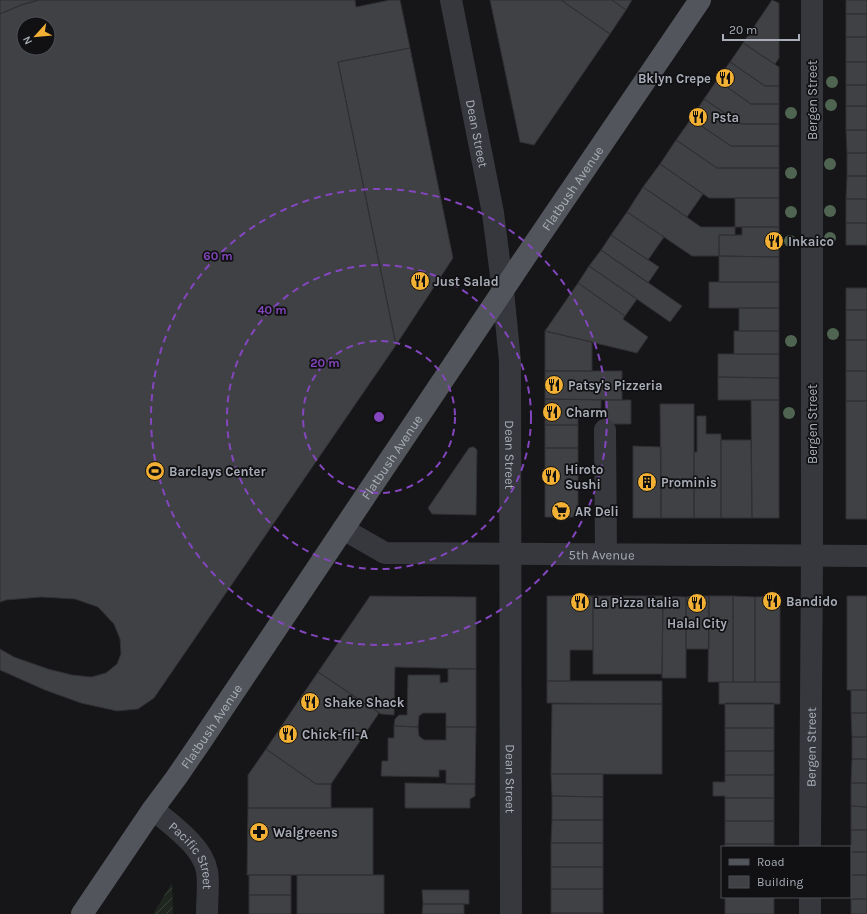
<svg xmlns="http://www.w3.org/2000/svg" width="867" height="914" font-family="Karla,sans-serif">
  <style>
    .garden { fill: url(#garden-furrows) }
    .building { fill: #404145; stroke: #303034; fill-rule: evenodd }
    .lines { fill: none; stroke-linecap: round; stroke-linejoin: round }
    .minor { stroke: #37383d; stroke-width: 22 }
    .major { stroke: #53555c; stroke-width: 22 }
    .tree { fill: #506452 }
    .ring { fill: none; stroke: #8446be; stroke-width: 2; stroke-dasharray: 7 5 }
    .labels { text-anchor: middle; dominant-baseline: central; stroke-width: 3.5; stroke-linejoin: round; paint-order: stroke }
    .poi-label { font-size: 13px; font-weight: bold; fill: #a8adb8; stroke: #111113; text-anchor: start }
    .street-label { font-size: 13px; fill: #a8adb8; stroke: #111113 }
    .centre { fill: #8446be; stroke: #111113; stroke-width: 2 }
    .ring-label { font-size: 12px; text-anchor: middle; font-weight: bold; fill: #8446be; stroke: #111113; stroke-width: 3.5; stroke-linejoin: round; paint-order: stroke }
  </style>
  <defs>
    <pattern id="garden-furrows" width="10" height="10" patternUnits="userSpaceOnUse"><rect width="10" height="10" fill="#1e261f"/><path d="M-1 1l2-2M0 10L10 0M9 11l2-2" fill="none" stroke="#3c433d"/></pattern>
  </defs>
  <rect width="100%" height="100%" fill="#161618"/>
  <path class="garden" d="M172,883L173,914H153Z"/>
  <path class="building" d="M0,0H39L21,5L0,14Z
    M39,0H355L356,7L390,0H400L410,48L338,62L396,345L154,698L138,709L117,711L81,703L45,690L0,670V649L14,657L48,669L72,675L91,677L106,673L117,664L121,654L120,639L114,624L98,607L75,599L41,597L6,600L0,602V14L21,5ZM24,24H48V48H24Z
    M490,0H561L610,34L534,145L520,142Z
    M561,0H612L626,10L610,34Z
    M612,0H632L626,10Z
    M772,0L779,3V58L775,64L743,43Z
    M846,0H867V14H846Z
    M846,14H867V37H846Z
    M846,37H867V62H846Z
    M743,43L779,67V86H765L730,62Z
    M410,48L453,258L396,345L338,62Z
    M730,62L765,86H779V104H751L717,80Z
    M846,62H867V85H846Z
    M717,80L751,104H779V124H741L704,99Z
    M846,85H867V106H846Z
    M704,99L741,124H779V146H731L691,119Z
    M846,106H867V130H846Z
    M691,119L731,146H779V168H717L676,140Z
    M846,130H867V153H847Z
    M676,140L717,168H779V198H709L660,164Z
    M847,153H867V176H847Z
    M660,164L703,194L687,217L643,187Z
    M847,176H867V199H846Z
    M643,187L701,227H735V235H719V256H692L627,212Z
    M735,198H779V227H735Z
    M846,199H867V223H846Z
    M627,212L664,237L648,260L611,235Z
    M846,223H867V245H846Z
    M742,227H779V257L719,256V235H742Z
    M611,235L659,267L648,283L601,250Z
    M601,250L682,306L670,322L589,266Z
    M719,256L779,257V282H719Z
    M589,266L637,299L625,316L578,283Z
    M709,282H779V308H709Z
    M578,283L625,316L623,319L648,337L637,353L545,331Z
    M846,288H867V310H846Z
    M739,308H779V331H739Z
    M846,310H867V340H846Z
    M545,331L592,342V371H545Z
    M734,331H779V354H734Z
    M846,340H867V371H846Z
    M718,354H779V378L718,377Z
    M545,371H622V400L545,399Z
    M846,371H867V401H846Z
    M718,377L779,378V400H718Z
    M545,399L601,400V415H578V425H545Z
    M605,400H631V424H605Z
    M751,400H779V518H752Z
    M846,401H867V519H846Z
    M660,404H694V518H661Z
    M697,416H706V434H721V518H694V452H697Z
    M545,425H578V448H545Z
    M721,440H751L752,518H721Z
    M633,446L661,447V518H633Z
    M472,447H474L477,450L476,515L432,514L428,508L469,448Z
    M545,448H578V517H545Z
    M370,596L476,597V669L395,667L394,715L381,714L318,672Z
    M547,596H593V650H570V681H547Z
    M593,596H663L662,674H593Z
    M663,596L686,597V678H662Z
    M709,596V649H686V597Z
    M709,596H733V682H708Z
    M733,596L755,597V682H733Z
    M780,596V682H755V597Z
    M847,596H867V690H847Z
    M448,669H476V727H446V713H423L419,716L418,727L394,726L395,719L399,715H407L408,675H440V683L448,682Z
    M318,672L379,713L331,784H316L266,749Z
    M547,681H662V704L547,703Z
    M719,682H780V704H719Z
    M851,690H867V713H851Z
    M725,703H774V728H725Z
    M552,704H662V774H551Z
    M851,713H867V737H852Z
    M394,726L418,727L419,736L424,740H446V727H476L475,784H446V770H439V777L381,776L382,761H388V738H394Z
    M725,728H774V751H725Z
    M852,737H867V759H852Z
    M266,749L316,784H331V808H248V775Z
    M725,751H774V775H725Z
    M852,759H867V783H851Z
    M551,774H603V797L552,796Z
    M725,775H774V798H725V796H713V782H725Z
    M405,783L475,784V796L470,799V808H405Z
    M851,783H867V807L851,806Z
    M552,796L603,797V820H552Z
    M725,798H774V821H725Z
    M851,806L867,807V830H851Z
    M248,808H373V875H247Z
    M552,820H603V843H551Z
    M725,821H774V844H725Z
    M851,830H867V852H851Z
    M551,843H603V867H551Z
    M725,844H774V847H725Z
    M851,852H867V875H851Z
    M551,867H603V889H551Z
    M249,875H291V895H249Z
    M297,875H384V914H297Z
    M851,875H867V899H851Z
    M551,889H603V913H551Z
    M422,890H469V904H423Z
    M249,895H291V914H249Z
    M725,897H774V914H725Z
    M851,899H867V914H851Z
    M423,904H464V914H422Z
    M551,913H603V914H551Z"/>
  <g class="lines">
    <g class="minor">
      <path id="s1" d="M451,0L493,213L503,291L510,361L511,914"/>
      <path d="M605,430L606,554"/>
      <path id="s2" d="M343,529L385,553L867,556"/>
      <path id="s3" d="M153,809C171,825 202,845 207,871C209,883 207,901 207,914"/>
      <path id="s4" d="M810,847L812,556V0"/>
      <path d="M810,914V897"/>
    </g>
    <path class="major" id="s5" d="M82,914L153,809L176,778L202,740L526,256L700,0"/>
  </g>
  <g class="tree">
    <circle cx="832" cy="82" r="6"/>
    <circle cx="831" cy="105" r="6"/>
    <circle cx="791" cy="113" r="6"/>
    <circle cx="830" cy="164" r="6"/>
    <circle cx="791" cy="173" r="6"/>
    <circle cx="830" cy="211" r="6"/>
    <circle cx="791" cy="212" r="6"/>
    <circle cx="830" cy="238" r="6"/>
    <circle cx="790" cy="241" r="6"/>
    <circle cx="833" cy="334" r="6"/>
    <circle cx="791" cy="341" r="6"/>
    <circle cx="789" cy="413" r="6"/>
  </g>
  <g class="ring">
    <circle cx="379" cy="417" r="76"/>
    <circle cx="379" cy="417" r="152"/>
    <circle cx="379" cy="417" r="228"/>
  </g>
  <defs>
    <g id="restaurant-disc" transform="scale(1)"><circle r="9.5" fill="#f2b134" stroke="#111113"/><path d="M-5-6h1v4h1v-4h1v4h1v-4h1v5L-1.5 .5V6h-2V.5L-5-1ZM5-6V6H3V1.5H1.5Q1.5-4 5-6Z" fill="#111"/></g>
    <g id="stadium-disc" transform="scale(1)"><circle r="9.5" fill="#f2b134" stroke="#111113"/><path d="M0-5a6.5 5 0 1 0 0 10a6.5 5 0 1 0 0-10ZM-3.5-1.8h7v3.6h-7Z" fill="#111"/></g>
    <g id="building-disc" transform="scale(1)"><circle r="9.5" fill="#f2b134" stroke="#111113"/><path d="M-4-6H4V6H1V3H-1V6H-4ZM-2.5-4.3h1.7v1.8h-1.7ZM.8-4.3h1.7v1.8H.8ZM-2.5-1h1.7V.8h-1.7ZM.8-1h1.7V.8H.8Z" fill="#111"/></g>
    <g id="supermarket-disc" transform="scale(1)"><circle r="9.5" fill="#f2b134" stroke="#111113"/><path d="M-6-5.5h2.5l.6 2H6L4.5 2H-2.5L-4.4-4H-6ZM-1.5 3.2a1.3 1.3 0 1 0 .1 0ZM3 3.2a1.3 1.3 0 1 0 .1 0Z" fill="#111"/></g>
    <g id="pharmacy-disc" transform="scale(1)"><circle r="9.5" fill="#f2b134" stroke="#111113"/><path d="M-2-6h4v4h4v4h-4v4h-4v-4h-4v-4h4Z" fill="#111"/></g>
  </defs>
  <g fill-rule="evenodd">
    <use href="#restaurant-disc" x="725" y="78"/>
    <use href="#restaurant-disc" x="698" y="117"/>
    <use href="#restaurant-disc" x="774" y="241"/>
    <use href="#restaurant-disc" x="420" y="281"/>
    <use href="#restaurant-disc" x="554" y="385"/>
    <use href="#restaurant-disc" x="552" y="412"/>
    <use href="#stadium-disc" x="155" y="471"/>
    <use href="#restaurant-disc" x="551" y="476"/>
    <use href="#building-disc" x="647" y="482"/>
    <use href="#supermarket-disc" x="561" y="511"/>
    <use href="#restaurant-disc" x="772" y="601"/>
    <use href="#restaurant-disc" x="580" y="602"/>
    <use href="#restaurant-disc" x="697" y="603"/>
    <use href="#restaurant-disc" x="310" y="702"/>
    <use href="#restaurant-disc" x="288" y="734"/>
    <use href="#pharmacy-disc" x="259" y="832"/>
  </g>
  <g class="labels">
    <g class="poi-label">
      <text x="711" y="78" text-anchor="end">Bklyn Crepe</text>
      <text x="712" y="117">Psta</text>
      <text x="788" y="241">Inkaico</text>
      <text x="434" y="281">Just Salad</text>
      <text x="568" y="385">Patsy's Pizzeria</text>
      <text x="566" y="412">Charm</text>
      <text x="565" y="469">Hiroto<tspan x="565" dy="15">Sushi</tspan></text>
      <text x="169" y="471">Barclays Center</text>
      <text x="661" y="482">Prominis</text>
      <text x="575" y="511">AR Deli</text>
      <text x="786" y="601">Bandido</text>
      <text x="594" y="602">La Pizza Italia</text>
      <text x="697" y="623" text-anchor="middle">Halal City</text>
      <text x="324" y="702">Shake Shack</text>
      <text x="302" y="734">Chick-fil-A</text>
      <text x="273" y="832">Walgreens</text>
    </g>
    <g class="street-label">
      <text transform="translate(812 100) rotate(-90)">Bergen Street</text>
      <text stroke="none"><textPath href="#s1" startOffset="136">Dean Street</textPath></text>
      <text stroke="none"><textPath href="#s5" startOffset="876">Flatbush Avenue</textPath></text>
      <text transform="translate(812 424) rotate(-90)">Bergen Street</text>
      <text stroke="none"><textPath href="#s1" startOffset="460">Dean Street</textPath></text>
      <text stroke="none"><textPath href="#s5" startOffset="552">Flatbush Avenue</textPath></text>
      <text stroke="none"><textPath href="#s2" startOffset="265">5th Avenue</textPath></text>
      <text stroke="none"><textPath href="#s5" startOffset="228">Flatbush Avenue</textPath></text>
      <text stroke="none"><textPath href="#s4" startOffset="100">Bergen Street</textPath></text>
      <text stroke="none"><textPath href="#s1" startOffset="784">Dean Street</textPath></text>
      <text stroke="none"><textPath href="#s3" startOffset="63">Pacific Street</textPath></text>
    </g>
  </g>
  <circle cx="379" cy="417" r="6" class="centre"/>
  <g class="ring-label">
    <text x="218" y="260">60 m</text>
    <text x="272" y="314">40 m</text>
    <text x="325" y="367">20 m</text>
  </g>
  <rect x="721" y="846" width="130" height="52" fill="#111113" stroke="#4d4f55"/>
  <rect x="729" y="859" width="20" height="6" fill="#53555c" stroke="#4d4f55"/>
  <text x="757" y="866" font-size="12" fill="#a8adb8">Road</text>
  <rect x="729" y="876" width="20" height="12" fill="#404145" stroke="#4d4f55"/>
  <text x="757" y="886" font-size="12" fill="#a8adb8">Building</text>
  <g transform="translate(36 36) rotate(243)"><circle r="19" fill="#111113" stroke="#4d4f55"/>
  <path d="M0-3L7 15L0 10L-7 15Z" fill="#f2b134"/>
  <text y="-6" font-size="11" font-weight="bold" text-anchor="middle" fill="#a8adb8">N</text>
  </g>
  <path d="M723 34v6h76v-6" fill="none" stroke="#a8adb8" stroke-width="2"/>
  <text x="729" y="34" font-size="12" fill="#a8adb8" stroke="#111113" stroke-width="3" paint-order="stroke">20 m</text>
</svg>
